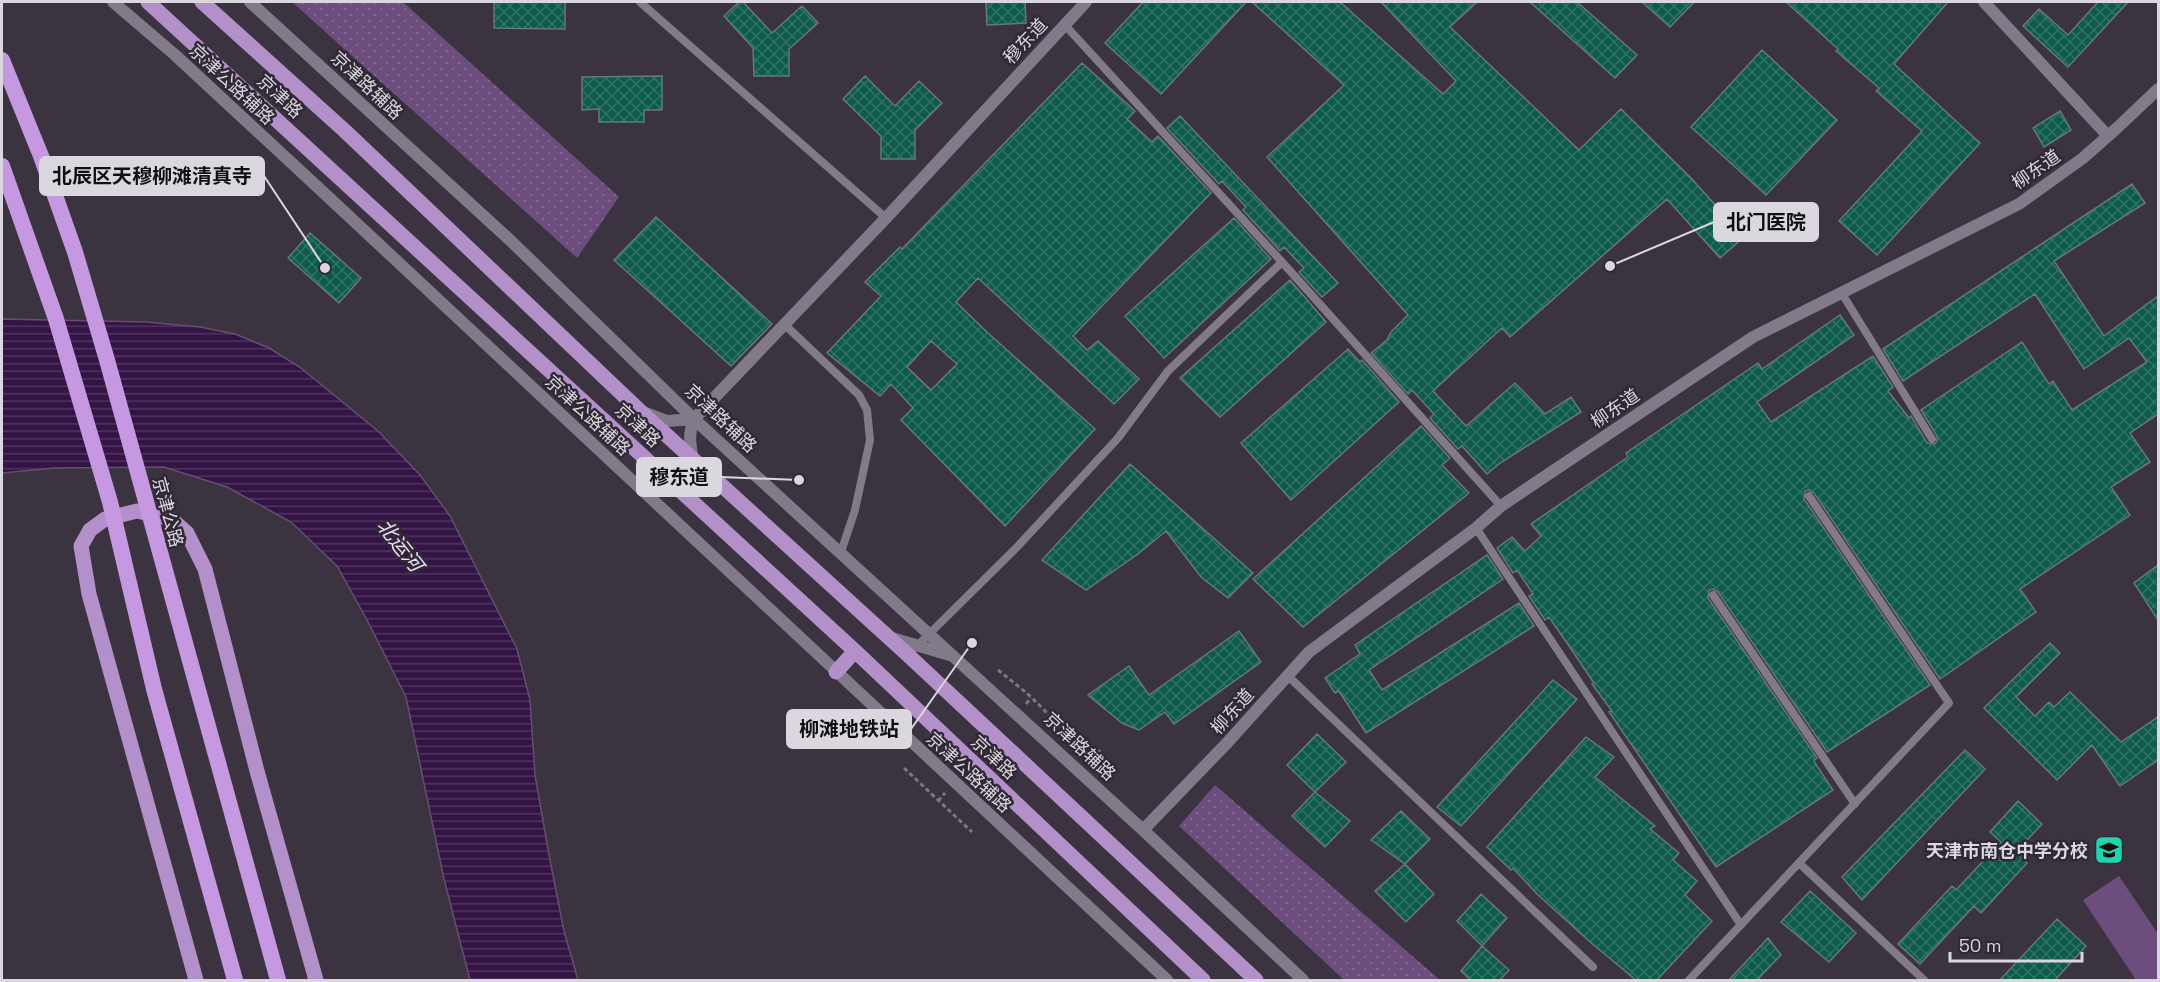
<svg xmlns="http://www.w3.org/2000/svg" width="2160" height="982" font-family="'Space Grotesk','Noto Sans SC',sans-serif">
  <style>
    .grass { fill: url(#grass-dots) }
    .pitch { fill: #6c4d7e }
    .water { fill: url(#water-rules); stroke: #664e73; stroke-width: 1.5 }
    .building { fill: url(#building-cross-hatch); stroke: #677973; stroke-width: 1.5; fill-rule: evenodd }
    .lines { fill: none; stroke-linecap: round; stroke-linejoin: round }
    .path { stroke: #7d7680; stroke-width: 3; stroke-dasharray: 4.5 3; stroke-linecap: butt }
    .service { stroke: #827a88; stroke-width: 8 }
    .minor { stroke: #827a88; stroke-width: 12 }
    .tertiary { stroke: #827a88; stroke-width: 12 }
    .primary { stroke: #b490cb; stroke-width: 15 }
    .trunk { stroke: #c598e1; stroke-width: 16 }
    .labels { text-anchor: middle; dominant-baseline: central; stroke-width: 5; stroke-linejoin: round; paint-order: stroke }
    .street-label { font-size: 18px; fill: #dbd7de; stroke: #302935 }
    .poi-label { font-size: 18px; font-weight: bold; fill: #dbd7de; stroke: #302935; text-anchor: end }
    .water-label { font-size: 20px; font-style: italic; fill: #efdbfc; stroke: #302935 }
    .leader { fill: none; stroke: #dbd7de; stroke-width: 2 }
    .callout-dot { fill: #dbd7de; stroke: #302935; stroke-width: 2 }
    .callout { fill: #dbd7de; stroke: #dbd7de; stroke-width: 2 }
    .callout-label { font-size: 20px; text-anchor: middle; font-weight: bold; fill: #111 }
  </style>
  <defs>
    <pattern id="grass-dots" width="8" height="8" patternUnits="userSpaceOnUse" patternTransform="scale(1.5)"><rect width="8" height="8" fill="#6c4d7e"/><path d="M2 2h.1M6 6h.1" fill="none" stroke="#806690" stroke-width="1.8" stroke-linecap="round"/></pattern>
    <pattern id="water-rules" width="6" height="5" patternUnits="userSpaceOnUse" patternTransform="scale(1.5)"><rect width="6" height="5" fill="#341345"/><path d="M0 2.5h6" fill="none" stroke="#51355f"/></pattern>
    <pattern id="building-cross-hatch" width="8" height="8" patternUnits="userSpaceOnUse" patternTransform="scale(1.5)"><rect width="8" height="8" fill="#0e5b4a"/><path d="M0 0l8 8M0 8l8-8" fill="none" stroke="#307264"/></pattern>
  </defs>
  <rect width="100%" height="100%" fill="#3b333f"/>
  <path class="grass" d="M292,2H403L619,197L577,258Z
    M1215,785L1440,980H1344L1179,826Z"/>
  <path class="pitch" d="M2119,876L2158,934V980H2136L2083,900Z"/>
  <path class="water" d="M2,319L146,322L200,327L235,334L269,348L301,368L379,432L420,475L450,516L517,649L530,700L535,775L549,855L564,931L578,980H470L444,879L406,697L367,620L337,566L291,522L227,487L164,467L55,468L2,473Z"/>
  <path class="building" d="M494,2H565V29L494,28Z
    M739,2H743L772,33L802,6L818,23L789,49V76H754L753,48L724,16Z
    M986,2H1025L1026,23L987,25Z
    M1143,2H1246L1161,94L1105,43Z
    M1252,2H1340L1443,94L1456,81L1381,2H1477L1450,27L1579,150L1621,109L1691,178L1744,237L1720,258L1667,199L1510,337L1502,328L1433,391L1466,426L1515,383L1545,414L1571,397L1581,412L1500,463L1487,474L1462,446L1458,449L1430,418L1434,414L1412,390L1408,394L1371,353L1387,340L1391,332L1408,315L1267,157L1344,85Z
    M1530,2H1577L1637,55L1615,78Z
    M1642,2H1694L1670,27Z
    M1786,2H1948L1894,64L1980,143L1877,255L1839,221L1922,131L1876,91L1879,88L1836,51L1838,49Z
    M2098,2H2128L2068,67L2023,26L2039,9L2068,35Z
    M1762,50L1837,120L1766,195L1691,127Z
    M1082,63L1135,111L1127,119L1152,142L1158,136L1211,193L1073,336L1087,350L1098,341L1139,379L1114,404L978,278L956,302L988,333L1095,429L1005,526L901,420L913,408L891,384L880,396L827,353L881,296L865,282L900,247L902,249ZM931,341L957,364L931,390L907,367Z
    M662,76V110H644V122H599V109L582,110V77Z
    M865,76L895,106L919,81L942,103L915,130V159H881V136L843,99Z
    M2060,111L2071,130L2044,147L2033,128Z
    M1180,116L1338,283L1322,297L1299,272L1304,268L1284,247L1280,251L1243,210L1246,207L1222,181L1219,184L1167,128Z
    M2132,184L2145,203L2054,261L2104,336L2158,296V414L2130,433L2150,462L2111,487L2130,515L2020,589L2036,612L1940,679L1814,493L1809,490L1805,491L1804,499L1930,685L1827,752L1718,592L1713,589L1709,590L1708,598L1817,758L1814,760L1815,763L1833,790L1716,867L1609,712L1612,711L1592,684L1594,683L1567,643L1549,617L1545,620L1529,596L1533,594L1517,570L1513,573L1497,548L1512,537L1525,551L1541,536L1531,524L1628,457L1626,453L1758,363L1762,369L1840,315L1854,335L1757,402L1771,422L1873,356L1893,387L1888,391L1909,418L1911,416L1927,443L1935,444L1937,441V436L1921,410L2022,342L2049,384L2053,381L2072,410L2147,362L2129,338L2084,369L2035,294L1903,381L1883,349Z
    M656,217L772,324L731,366L614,260Z
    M1234,218L1271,259L1164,358L1125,316Z
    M310,233L361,278L339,303L288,258Z
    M1290,280L1326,322L1220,417L1180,378Z
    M1348,349L1360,362L1362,360L1399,402L1291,500L1241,443Z
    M1421,426L1450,458L1442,465L1469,493L1303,627L1253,579Z
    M1130,464L1253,573L1228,598L1201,577L1166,531L1138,554L1086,590L1042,560Z
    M1487,555L1503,579L1369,670L1382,690L1519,603L1534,626L1366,733L1339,691L1335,693L1325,678L1360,654L1355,645Z
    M2158,565V620L2134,583Z
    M1239,631L1261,662L1174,724L1165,712L1139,730L1122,723L1088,695L1129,666L1149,695Z
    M2050,643L2060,653L2016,697L2035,716L2049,702L2054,707L2070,692L2121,742L2158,717V760L2120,786L2092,745L2057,780L1984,708Z
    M1553,680L1577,699L1461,826L1437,807Z
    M1317,734L1346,762L1315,792L1287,765Z
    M1586,737L1614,757L1595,777L1655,826L1650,829L1679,853L1673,860L1697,881L1685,895L1712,921L1656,981H1637L1589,941L1537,894L1513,868L1511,870L1487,847Z
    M1965,750L1985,769L1862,900L1842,877Z
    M1315,792L1350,821L1325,847L1292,816Z
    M2018,801L2042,824L2016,852L2027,863L1981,913L1974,906L1920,964L1898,944L1952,886L1956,890L2001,842L1990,832Z
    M1401,811L1430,839L1405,864L1371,840Z
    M1405,864L1434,894L1406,922L1375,891Z
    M1810,891L1856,933L1829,962L1781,922Z
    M1481,894L1507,918L1482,946L1457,921Z
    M2057,919L2086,946L2054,981H1999Z
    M1768,938L1781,955L1756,981H1728Z
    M1482,946L1509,970L1499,981H1472L1461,971Z"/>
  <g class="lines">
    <path class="path" d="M998,670C1009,679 1021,688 1031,697C1057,722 1066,737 1101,752
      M1026,704L1031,698
      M904,768L972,832
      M938,801L945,793"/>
    <path class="service" d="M640,2L886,218
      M1064,24L1282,262L1501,506
      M1841,292L1932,439
      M784,324L859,395L867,410L870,440L855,510L841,552
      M1476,528L1741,925
      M1713,595L1855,804
      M915,648L1018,546L1118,438L1168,371L1282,262
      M1288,676L1593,967
      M1799,863L1924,980
      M1689,980L1949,703L1809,496"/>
    <path class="minor" d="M1984,2L2108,136
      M646,413L667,421L694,419
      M693,460C690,444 688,434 694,419L886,218L1086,2
      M1143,830L1227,743L1309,652L1476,528L1501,506L1753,337L2019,204L2083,158L2117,128L2158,89"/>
    <path class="tertiary" d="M113,2L174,54L324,193L1167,980
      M250,2L511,241L694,419L1143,830L1303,980
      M892,638L953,656"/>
    <path class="primary" d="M148,2L855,651L1203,980
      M202,2L345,131L640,411L908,655L1256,980
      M836,672L855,651
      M196,980L89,594L81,546L90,530L105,519L137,511L171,519L187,533L205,569L257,771L316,980"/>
    <path class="trunk" d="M2,60L41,156L75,252L107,360L278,980
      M2,166L56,319L110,502L154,689L235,980"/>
  </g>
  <defs>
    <g id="school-square" transform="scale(1.5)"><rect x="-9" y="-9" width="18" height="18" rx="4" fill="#1fd5b0" stroke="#302935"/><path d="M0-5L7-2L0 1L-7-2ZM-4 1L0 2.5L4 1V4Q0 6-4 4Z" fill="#111"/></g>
  </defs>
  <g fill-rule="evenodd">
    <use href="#school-square" x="2109" y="850"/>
  </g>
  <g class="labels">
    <g class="street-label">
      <text transform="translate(1025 41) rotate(-47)">穆东道</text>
      <text transform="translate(232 84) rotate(43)">京津公路辅路</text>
      <text transform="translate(367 85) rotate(43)">京津路辅路</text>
      <text transform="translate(280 96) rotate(43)">京津路</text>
      <text transform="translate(2036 169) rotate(-35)">柳东道</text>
      <text transform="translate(1615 408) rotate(-34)">柳东道</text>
      <text transform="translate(588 415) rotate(43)">京津公路辅路</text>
      <text transform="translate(721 418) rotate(43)">京津路辅路</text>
      <text transform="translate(638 425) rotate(43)">京津路</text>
      <text transform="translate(168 512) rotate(75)">京津公路</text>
      <text transform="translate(1232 711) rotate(-48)">柳东道</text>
      <text transform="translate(1080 746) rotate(43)">京津路辅路</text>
      <text transform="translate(994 757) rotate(43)">京津路</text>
      <text transform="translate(969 772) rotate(43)">京津公路辅路</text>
    </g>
    <g class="poi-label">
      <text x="2088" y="850">天津市南仓中学分校</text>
    </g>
    <g class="water-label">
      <text transform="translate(400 545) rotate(52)">北运河</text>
    </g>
  </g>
  <path class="leader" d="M325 268L264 176M1610 266L1714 222M799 480L721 477M972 643L911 729"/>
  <g class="callout-dot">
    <circle cx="325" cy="268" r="6"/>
    <circle cx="1610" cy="266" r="6"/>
    <circle cx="799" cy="480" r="6"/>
    <circle cx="972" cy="643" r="6"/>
  </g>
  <g class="callout">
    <rect x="40" y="157" width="224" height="38" rx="6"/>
    <rect x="1714" y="203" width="104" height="38" rx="6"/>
    <rect x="637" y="458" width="84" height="38" rx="6"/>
    <rect x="787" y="710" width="124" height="38" rx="6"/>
  </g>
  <g class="callout-label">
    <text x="152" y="183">北辰区天穆柳滩清真寺</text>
    <text x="1766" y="229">北门医院</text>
    <text x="679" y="484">穆东道</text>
    <text x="849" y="736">柳滩地铁站</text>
  </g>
  <rect width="2160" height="982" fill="none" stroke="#dbd7de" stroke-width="6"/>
  <path d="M1950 952v9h132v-9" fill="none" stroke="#dbd7de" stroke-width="3"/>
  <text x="1959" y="952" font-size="18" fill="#dbd7de" stroke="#302935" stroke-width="4.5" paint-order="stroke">50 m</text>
</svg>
